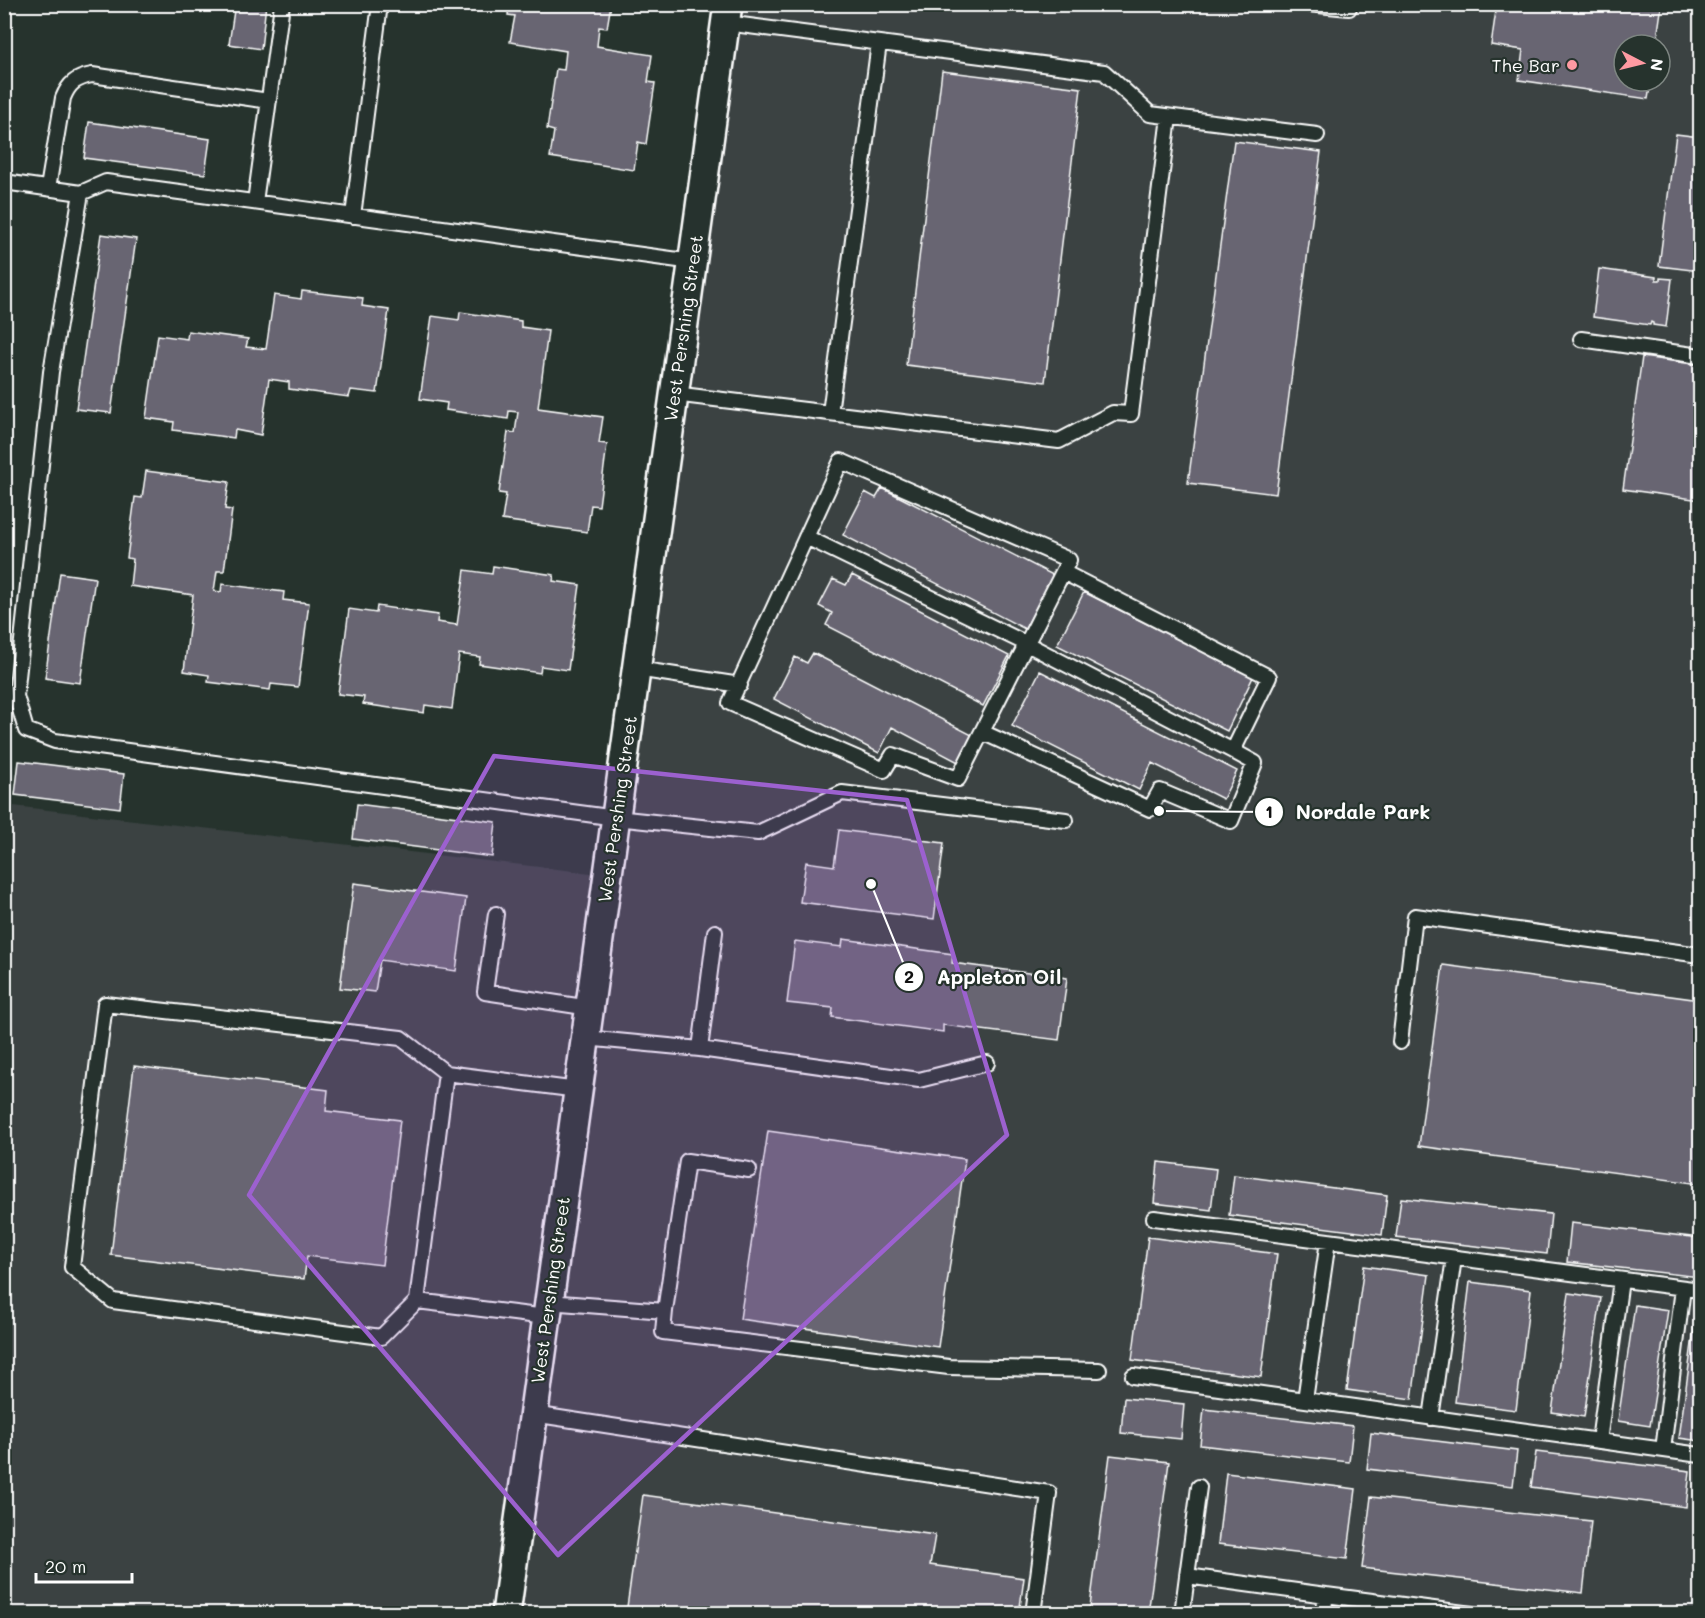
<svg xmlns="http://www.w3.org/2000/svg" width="1705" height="1618" font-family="Mali,sans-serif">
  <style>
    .built { fill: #3a4242; fill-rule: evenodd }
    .building { fill: #676572; stroke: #fff; stroke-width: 1.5 }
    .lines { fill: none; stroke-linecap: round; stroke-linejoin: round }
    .service-casing { stroke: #fff; stroke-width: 18 }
    .minor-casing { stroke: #fff; stroke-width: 32 }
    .service { stroke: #26332d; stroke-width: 14 }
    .minor { stroke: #26332d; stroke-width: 27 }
    .marked { fill: #9c61cf; fill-opacity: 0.2; stroke: #9c61cf; stroke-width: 4.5; stroke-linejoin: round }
    .poi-dot { fill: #ff9aa2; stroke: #26332d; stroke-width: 2 }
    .labels { text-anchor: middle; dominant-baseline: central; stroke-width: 4.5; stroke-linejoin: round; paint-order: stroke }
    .poi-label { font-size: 18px; fill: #fff; stroke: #26332d; text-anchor: end }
    .street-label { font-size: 18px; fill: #fff; stroke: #26332d }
    .leader { fill: none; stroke: #fff; stroke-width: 2 }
    .callout-dot { fill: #fff; stroke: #26332d; stroke-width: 2 }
    .mark-label { font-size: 18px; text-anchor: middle; font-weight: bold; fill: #111 }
    .callout-label { font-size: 20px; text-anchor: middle; font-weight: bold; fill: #fff; stroke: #26332d; stroke-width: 4.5; stroke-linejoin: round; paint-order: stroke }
  </style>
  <rect width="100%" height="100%" fill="#26332d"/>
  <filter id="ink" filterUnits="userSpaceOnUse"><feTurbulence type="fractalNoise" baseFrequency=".0167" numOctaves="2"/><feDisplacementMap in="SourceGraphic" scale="12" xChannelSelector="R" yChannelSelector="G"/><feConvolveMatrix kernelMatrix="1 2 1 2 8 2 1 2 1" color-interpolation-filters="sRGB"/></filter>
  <g filter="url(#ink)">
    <path class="built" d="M728,5H1700V1613L5,1614V805L608,875ZM1624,45H1660V81H1624Z"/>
    <path class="building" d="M235,4H266L261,49L229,44Z
      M509,4H611L607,28L599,27L597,46L652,55L648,82L655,83L646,144L638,142L634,170L550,157L554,131L547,129L556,69L564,70L566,51L510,42L515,16L508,15Z
      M1497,4H1662L1656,45H1624V81H1651L1648,99L1519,80L1523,50L1491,45Z
      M942,71L1081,88L1045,382L906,365Z
      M89,122L210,139L205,174L84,158Z
      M1676,134L1700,137V271L1659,266Z
      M1234,141L1321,152L1276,494L1188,483Z
      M101,234L136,239L111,413L76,409Z
      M1599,269L1656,277V280H1660V278L1672,279L1666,327L1653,325V323L1651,322L1650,325L1593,317Z
      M302,291L363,298L362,306L389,310L377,393L351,390L349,397L289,389V382L269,379L261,435L235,430L234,438L173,430L174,422L146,418L158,335L187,339L188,331L248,339L246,347L266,349L274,295L301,299Z
      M460,312L521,321V327L548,331L538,408L603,417L599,443L607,444L599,506L591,505L587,532L502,520L506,494L499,493L508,432L515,433L518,412L509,411L508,419L446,410L447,403L420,399L432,316L459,320Z
      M1642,357L1700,365V500L1623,489Z
      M146,471L229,482L225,509L232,510L224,571H217L214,591L221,592L222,584L284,592L283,600L309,603L298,687L271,684L270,690L208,682L209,675L184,671L193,595L130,586L133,559L127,558L135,497L142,498Z
      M882,488L1053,575L1025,629L843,535L865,492L876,498Z
      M493,566L554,575L553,581L580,585L568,670L541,666L540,673L479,664L480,657L459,654L452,709L425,705L424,713L363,704L364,697L338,694L349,609L376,613L377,606L438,615L437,622L457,625L465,570L492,574Z
      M60,573L95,578L80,683L45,678Z
      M852,575L1009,656L983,706L826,625L832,613L819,606L833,579L846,585Z
      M1084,592L1253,677L1227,731L1057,645Z
      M813,653L972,735L960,763L892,727L879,753L774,699L795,657L807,663Z
      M1040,671L1237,771L1223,799L1152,763L1139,790L1012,726Z
      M19,761L124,774L120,808L15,795Z
      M357,804L496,822L492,857L353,839Z
      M839,830L944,843L934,919L800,902L806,862L834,866Z
      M354,883L466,898L456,971L380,960L375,992L340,988Z
      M843,939L953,954L952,963L1067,978L1059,1040L943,1025V1032L832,1017L833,1008L787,1003L795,941L842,947Z
      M1443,965L1700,1000V1184L1419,1146Z
      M134,1066L328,1090L326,1111L400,1120L382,1265L307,1256L304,1279L111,1255Z
      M768,1131L965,1159L938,1347L740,1319Z
      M1158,1162L1216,1169L1211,1210L1154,1203Z
      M1234,1175L1387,1195L1382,1235L1229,1215Z
      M1401,1198L1551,1214L1547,1254L1396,1237Z
      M1571,1223L1700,1238V1277L1567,1262Z
      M1148,1237L1277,1254L1261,1377L1132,1360Z
      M1364,1266L1429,1275L1412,1399L1347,1390Z
      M1470,1282L1531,1290L1516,1410L1455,1402Z
      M1569,1293L1601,1298L1584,1417L1552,1412Z
      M1635,1305L1668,1310L1650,1426L1618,1421Z
      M1696,1315L1700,1316V1441L1679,1438Z
      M1124,1398L1184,1404L1181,1439L1121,1433Z
      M1204,1409L1353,1426L1349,1462L1200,1445Z
      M1371,1433L1517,1451L1513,1486L1367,1469Z
      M1536,1452L1690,1471L1686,1507L1531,1487Z
      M1110,1455L1169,1462L1148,1614H1089Z
      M1226,1473L1356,1489L1347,1559L1218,1544Z
      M643,1495L935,1535L930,1565L1024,1578L1019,1614H626Z
      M1371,1497L1591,1521L1583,1593L1362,1568Z"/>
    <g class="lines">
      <g class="service-casing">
        <path id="service" d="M1308,4L1349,8V4
          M726,23L1104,72L1150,114L1317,135
          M4,182L81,193
          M48,188L63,98C69,83 76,78 92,75L269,101
          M255,202L282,4
          M353,216L380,4
          M693,262L106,182L81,193L51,372L16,696L26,730L55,741L616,818L758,833L842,793L1066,820
          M1581,339L1700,356
          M674,394L1059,441L1113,413L1131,414L1169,117
          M830,413L879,43
          M841,461L1069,560L958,779L893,755L884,770L730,703Z
          M806,537L1027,644L1233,751L1269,677L1063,572
          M637,669L740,685
          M982,732L1150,809L1160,791L1231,821L1255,763L1233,751
          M496,914L485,992L590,1008
          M585,1038L700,1049L919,1080L987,1063
          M1400,1042L1415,916L1700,955
          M700,1049L715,932
          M1154,1218L1700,1290
          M417,1301L381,1337L113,1301L72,1267L105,1004L401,1038L446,1073
          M548,1302L665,1311L663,1332L949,1367L1099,1370
          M665,1311L687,1161L749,1170
          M546,1317L417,1301L446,1073L578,1090
          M1133,1376L1700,1455
          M1305,1400L1328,1241
          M533,1414L1049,1493L1033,1614
          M1431,1418L1454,1258
          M1599,1441L1621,1280
          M1663,1450L1683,1288
          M1187,1576L1199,1487
          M1182,1614L1187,1576L1326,1595
          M1323,1614L1326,1595L1472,1614"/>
      </g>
      <g class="minor-casing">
        <path id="minor" d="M506,1614L728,4"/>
      </g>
      <use href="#service" class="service"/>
      <use href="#minor" class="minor"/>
    </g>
  </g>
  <path class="marked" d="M494,756L907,800L1007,1135L558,1555L249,1195Z"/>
  <circle class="poi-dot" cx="1572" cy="65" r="6"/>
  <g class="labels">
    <g class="poi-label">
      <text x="1560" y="65">The Bar</text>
    </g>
    <g class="street-label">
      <text transform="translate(683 328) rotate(-82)">West Pershing Street</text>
      <text transform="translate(617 809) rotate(-82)">West Pershing Street</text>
      <text transform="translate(550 1290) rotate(-82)">West Pershing Street</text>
    </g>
  </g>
  <path class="leader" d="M1159 811L1269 812M871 884L909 977"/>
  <g class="callout-dot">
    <circle cx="1159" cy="811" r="6"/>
    <circle cx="871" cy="884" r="6"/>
    <circle cx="1269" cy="812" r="15"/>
    <circle cx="909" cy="977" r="15"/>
  </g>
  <g class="mark-label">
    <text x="1269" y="818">1</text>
    <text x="909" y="983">2</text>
  </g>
  <g class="callout-label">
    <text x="1363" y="819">Nordale Park</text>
    <text x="999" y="984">Appleton Oil</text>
  </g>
  <rect width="1705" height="1618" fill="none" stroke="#26332d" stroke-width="24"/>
  <rect x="12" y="12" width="1681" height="1594" fill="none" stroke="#fff" stroke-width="2" filter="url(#ink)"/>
  <g transform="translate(1642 63) rotate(97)"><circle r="28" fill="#26332d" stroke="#7d8581" stroke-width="1.5"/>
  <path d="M0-4.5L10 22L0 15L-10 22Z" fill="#ff9aa2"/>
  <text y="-9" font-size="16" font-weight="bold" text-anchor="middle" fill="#ffffff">N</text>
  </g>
  <path d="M36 1573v9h96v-9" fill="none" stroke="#ffffff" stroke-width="3"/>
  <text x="45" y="1573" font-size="18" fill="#ffffff" stroke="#26332d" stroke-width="4.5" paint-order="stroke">20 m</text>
</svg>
